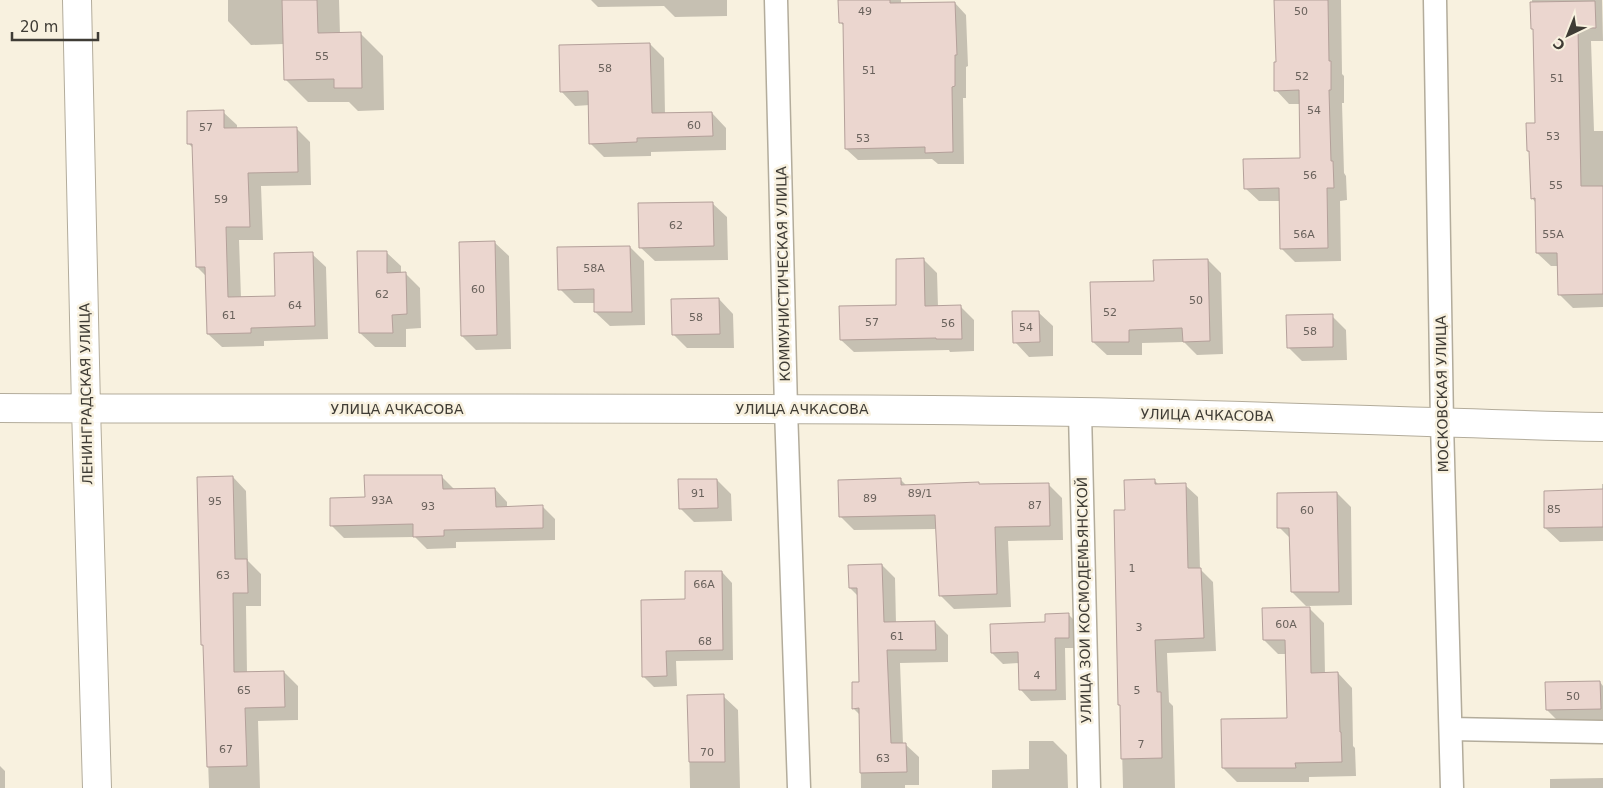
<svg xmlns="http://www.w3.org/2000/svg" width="1603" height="788" font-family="'DejaVu Sans',sans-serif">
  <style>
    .shadow { fill: #0003 }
    .building { fill: #ebd6cf; stroke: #b4a09a }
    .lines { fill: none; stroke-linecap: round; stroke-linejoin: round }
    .minor-casing { stroke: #b3ac9b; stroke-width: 25 }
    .tertiary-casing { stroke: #b3ac9b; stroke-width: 30 }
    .minor { stroke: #fff; stroke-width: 22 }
    .tertiary { stroke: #fff; stroke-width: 28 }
    .labels { text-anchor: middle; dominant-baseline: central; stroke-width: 5; stroke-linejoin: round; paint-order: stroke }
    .number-label { font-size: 11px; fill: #6a625c }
    .street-label { font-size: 14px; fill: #3f3c35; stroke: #f8f1df }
  </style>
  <rect width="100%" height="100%" fill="#f8f1df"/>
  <path class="shadow" d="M228,0H339L340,34L360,33L383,56L384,110L358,111L349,102H308L285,79L284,44L251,45L228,21Z
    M591,0H727V16L675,17L664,6L598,7Z
    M840,0H901V4L955,3L966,15L968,66L966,67V98H963L964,164H938L932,159L858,160L846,149L844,26L840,22Z
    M1275,0H1341L1342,74L1344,76V103H1342L1344,173L1346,176L1347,200L1340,201L1341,261L1295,262L1282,249L1280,201H1259L1245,188L1301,160L1300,104H1289L1276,90L1277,63Z
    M1532,0H1602L1603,41H1591L1594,131H1603V307L1573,308L1559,294L1558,266H1551L1537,253L1536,203L1532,198L1531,153L1528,151L1536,124Z
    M650,44L664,58L665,114L712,113L726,128V150L651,152V156L604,157L590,143V105L575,106L561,91Z
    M223,112L237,125V129L296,128L310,142L311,185L261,186L263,240H239L241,298H277L312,254L326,267L328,339L264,341V346L222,347L208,334L207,277L197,267L193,148L188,143Z
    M712,203L727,217L728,260L655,261L640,247Z
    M494,242L509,256L511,349L476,350L462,336Z
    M630,247L644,261L645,325L610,326L595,312V303H574L560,289Z
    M386,252L401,266V274H406L420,288L421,328L406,329V347H375L360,333Z
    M924,260L937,273L938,307H961L974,320V351L950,352L949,350L854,352L841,340L898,306Z
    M1208,260L1221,273L1223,354L1197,355L1184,342L1142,343V355H1107L1093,342L1155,282Z
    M719,299L733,314L734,348H687L673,334Z
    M1038,312L1053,326V356L1029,357L1015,342Z
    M1332,316L1346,330L1347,360L1302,361L1288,347Z
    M233,477L246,491L248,561L261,574V606H246L247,673L284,672L298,686V720L258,721L260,788H209L204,647L202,645Z
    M442,477L455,490L495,489L507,502V508L542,506L555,519V540L456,542V548L427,549L415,537L344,538L332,526L366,498Z
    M717,480L731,494L732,521L694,522L680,508Z
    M901,480L907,486L979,484L981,486L1048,484L1062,498L1063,540L1008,541L1011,607L954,609L940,595L937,529L854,530L840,516Z
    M1154,480L1159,485H1185L1198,497L1200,569L1213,582L1216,651L1167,653L1169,702L1173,706L1175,788H1123L1116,512L1126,511Z
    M1602,484H1603V541L1560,542L1545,528L1602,491Z
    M1337,493L1351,507L1352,605L1306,606L1292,592L1291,539L1279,527Z
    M882,565L895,578L896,623L935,622L948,635V662L900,663L903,744H905L919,757V785H905V788H861L860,715L853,708L860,684L858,596L850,588Z
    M722,572L732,583L733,660L676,661L677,686L654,687L643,676L686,601Z
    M1310,609L1324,623L1325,674L1338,673L1352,688L1353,746L1355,748L1356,776L1309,777V782H1237L1223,768L1288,719L1287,654H1278L1264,640Z
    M1068,614L1079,625L1080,648H1065L1066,700L1031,701L1021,690L1020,663L1003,664L992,653L1046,623Z
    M1600,682L1603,686V721L1559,722L1547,710Z
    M688,696H723L738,710L740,788H690Z
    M1029,741H1053L1067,755L1068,788H992V770L1029,769Z
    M0,766L5,771V788H0Z
    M1603,778V788H1550V779Z"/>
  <path class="building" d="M282,0H317L318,33L361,32L362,88H334V79L284,80Z
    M838,0H890V3L955,2L957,55H955V86L952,87L953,152L925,153V147L845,149L843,23H839Z
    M1274,0H1328L1329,61H1331V90H1329L1331,161H1333L1334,188H1327L1328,248L1280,249L1279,188L1244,189L1243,159L1300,158L1299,90L1274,91V62H1276Z
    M1595,1L1596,28H1578L1581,186H1603V294L1558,295L1557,253H1536L1535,198L1531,199L1529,151H1527L1526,123H1535L1533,29H1531L1530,2Z
    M650,43L652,113L712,112L713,136L637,138V142L589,144L588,91L560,92L559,45Z
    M224,110V128L297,127L298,172L248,173L250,227H226L228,297L275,296L274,253L313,252L315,326L251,328V333L207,334L205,267H196L192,144H187V111Z
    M713,202L714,246L639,248L638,203Z
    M495,241L497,335L461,336L459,242Z
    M630,246L632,312H594V289L558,290L557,247Z
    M357,251H387V273L406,272L407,314L392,315L393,333H359Z
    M924,258L925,306L961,305L962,339H936V338L840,340L839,306L896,305V259Z
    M1208,259L1210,341L1183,342L1182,328L1129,330V342H1092L1090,282L1154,281L1153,260Z
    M719,298L720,334L672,335L671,299Z
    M1012,311H1039L1040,342L1013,343Z
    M1333,314V347L1287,348L1286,315Z
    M364,475H442L443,489L495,488L496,507L543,505V528L444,530V536L413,537V524L330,526V498L365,497Z
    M233,476L235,559H247L248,593H233L234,672L284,671L285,707L245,708L247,766L207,767L203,645H201L197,477Z
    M901,478V485L979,482V484L1049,483L1050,526L995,527L997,594L939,596L935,515L839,517L838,480Z
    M678,479H717L718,508L679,509Z
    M1155,479V484L1186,483L1188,568H1201L1204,638L1155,640L1157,692H1161L1162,758L1121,759L1120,705H1118L1114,510H1125L1124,480Z
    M1603,489V527L1544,528V491Z
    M1337,492L1339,592H1291L1289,528H1277V493Z
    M882,564L884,622L935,621L936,650H887L891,743H906L907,772L860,773L859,708L852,709V682H859L857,588H849L848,565Z
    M685,571H722L723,650L666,651L667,676L642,677L641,600L685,599Z
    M1310,607L1311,673L1338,672L1340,732H1341L1342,762L1295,763L1296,768H1222L1221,719L1287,718L1285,640H1263L1262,608Z
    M1069,613V638H1055L1056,690H1019L1018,652L991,653L990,624L1045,622V614Z
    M1600,681L1601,709L1546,710L1545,682Z
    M724,694L725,762H689L687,695Z"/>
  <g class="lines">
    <g class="minor-casing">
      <path id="minor" d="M776,0L786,409L799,788
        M1435,0L1442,423L1452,788
        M1080,412L1089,788
        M1451,729L1603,732"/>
    </g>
    <g class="tertiary-casing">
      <path id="tertiary" d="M77,0L86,408L97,788
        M0,408C360,410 720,406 1080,412C1254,415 1428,423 1603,427"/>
    </g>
    <use href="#minor" class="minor"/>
    <use href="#tertiary" class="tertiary"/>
  </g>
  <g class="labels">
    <g class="number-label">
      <text x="865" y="11">49</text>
      <text x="1301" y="11">50</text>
      <text x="322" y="56">55</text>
      <text x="605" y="68">58</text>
      <text x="869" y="70">51</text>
      <text x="1302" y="76">52</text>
      <text x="1557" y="78">51</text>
      <text x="1314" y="110">54</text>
      <text x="694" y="125">60</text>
      <text x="206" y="127">57</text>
      <text x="1553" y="136">53</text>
      <text x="863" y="138">53</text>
      <text x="1310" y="175">56</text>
      <text x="1556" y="185">55</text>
      <text x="221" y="199">59</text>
      <text x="676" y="225">62</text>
      <text x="1304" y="234">56А</text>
      <text x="1553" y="234">55А</text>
      <text x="594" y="268">58А</text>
      <text x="478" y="289">60</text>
      <text x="382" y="294">62</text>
      <text x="1196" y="300">50</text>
      <text x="295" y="305">64</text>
      <text x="1110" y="312">52</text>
      <text x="229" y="315">61</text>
      <text x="696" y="317">58</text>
      <text x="872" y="322">57</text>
      <text x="948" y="323">56</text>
      <text x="1026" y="327">54</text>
      <text x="1310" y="331">58</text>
      <text x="698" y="493">91</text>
      <text x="920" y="493">89/1</text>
      <text x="870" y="498">89</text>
      <text x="382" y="500">93А</text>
      <text x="215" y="501">95</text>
      <text x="1035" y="505">87</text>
      <text x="428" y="506">93</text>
      <text x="1554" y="509">85</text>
      <text x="1307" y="510">60</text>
      <text x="1132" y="568">1</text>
      <text x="223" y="575">63</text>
      <text x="704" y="584">66А</text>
      <text x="1286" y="624">60А</text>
      <text x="1139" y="627">3</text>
      <text x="897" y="636">61</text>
      <text x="705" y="641">68</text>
      <text x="1037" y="675">4</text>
      <text x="244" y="690">65</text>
      <text x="1137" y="690">5</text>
      <text x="1573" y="696">50</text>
      <text x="1141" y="744">7</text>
      <text x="226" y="749">67</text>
      <text x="707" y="752">70</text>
      <text x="883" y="758">63</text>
    </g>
    <g class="street-label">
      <text transform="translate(783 274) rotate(-91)">КОММУНИСТИЧЕСКАЯ УЛИЦА</text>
      <text transform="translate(86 394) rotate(-91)">ЛЕНИНГРАДСКАЯ УЛИЦА</text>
      <text transform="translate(1442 394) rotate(-91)">МОСКОВСКАЯ УЛИЦА</text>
      <text x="397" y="409">УЛИЦА АЧКАСОВА</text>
      <text x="802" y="409">УЛИЦА АЧКАСОВА</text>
      <text transform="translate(1207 415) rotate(1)">УЛИЦА АЧКАСОВА</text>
      <text transform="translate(1084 600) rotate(-91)">УЛИЦА ЗОИ КОСМОДЕМЬЯНСКОЙ</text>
    </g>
  </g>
  <g transform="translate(1568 35) rotate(223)" stroke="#f8f1df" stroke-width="4" paint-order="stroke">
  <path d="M0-4L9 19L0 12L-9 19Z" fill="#3f3c35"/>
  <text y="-8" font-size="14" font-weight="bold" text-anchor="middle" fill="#3f3c35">С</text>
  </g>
  <path d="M12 32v8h86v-8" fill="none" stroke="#3f3c35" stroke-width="2.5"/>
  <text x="20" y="32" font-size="15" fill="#3f3c35" stroke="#f8f1df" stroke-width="4" paint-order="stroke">20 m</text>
</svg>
